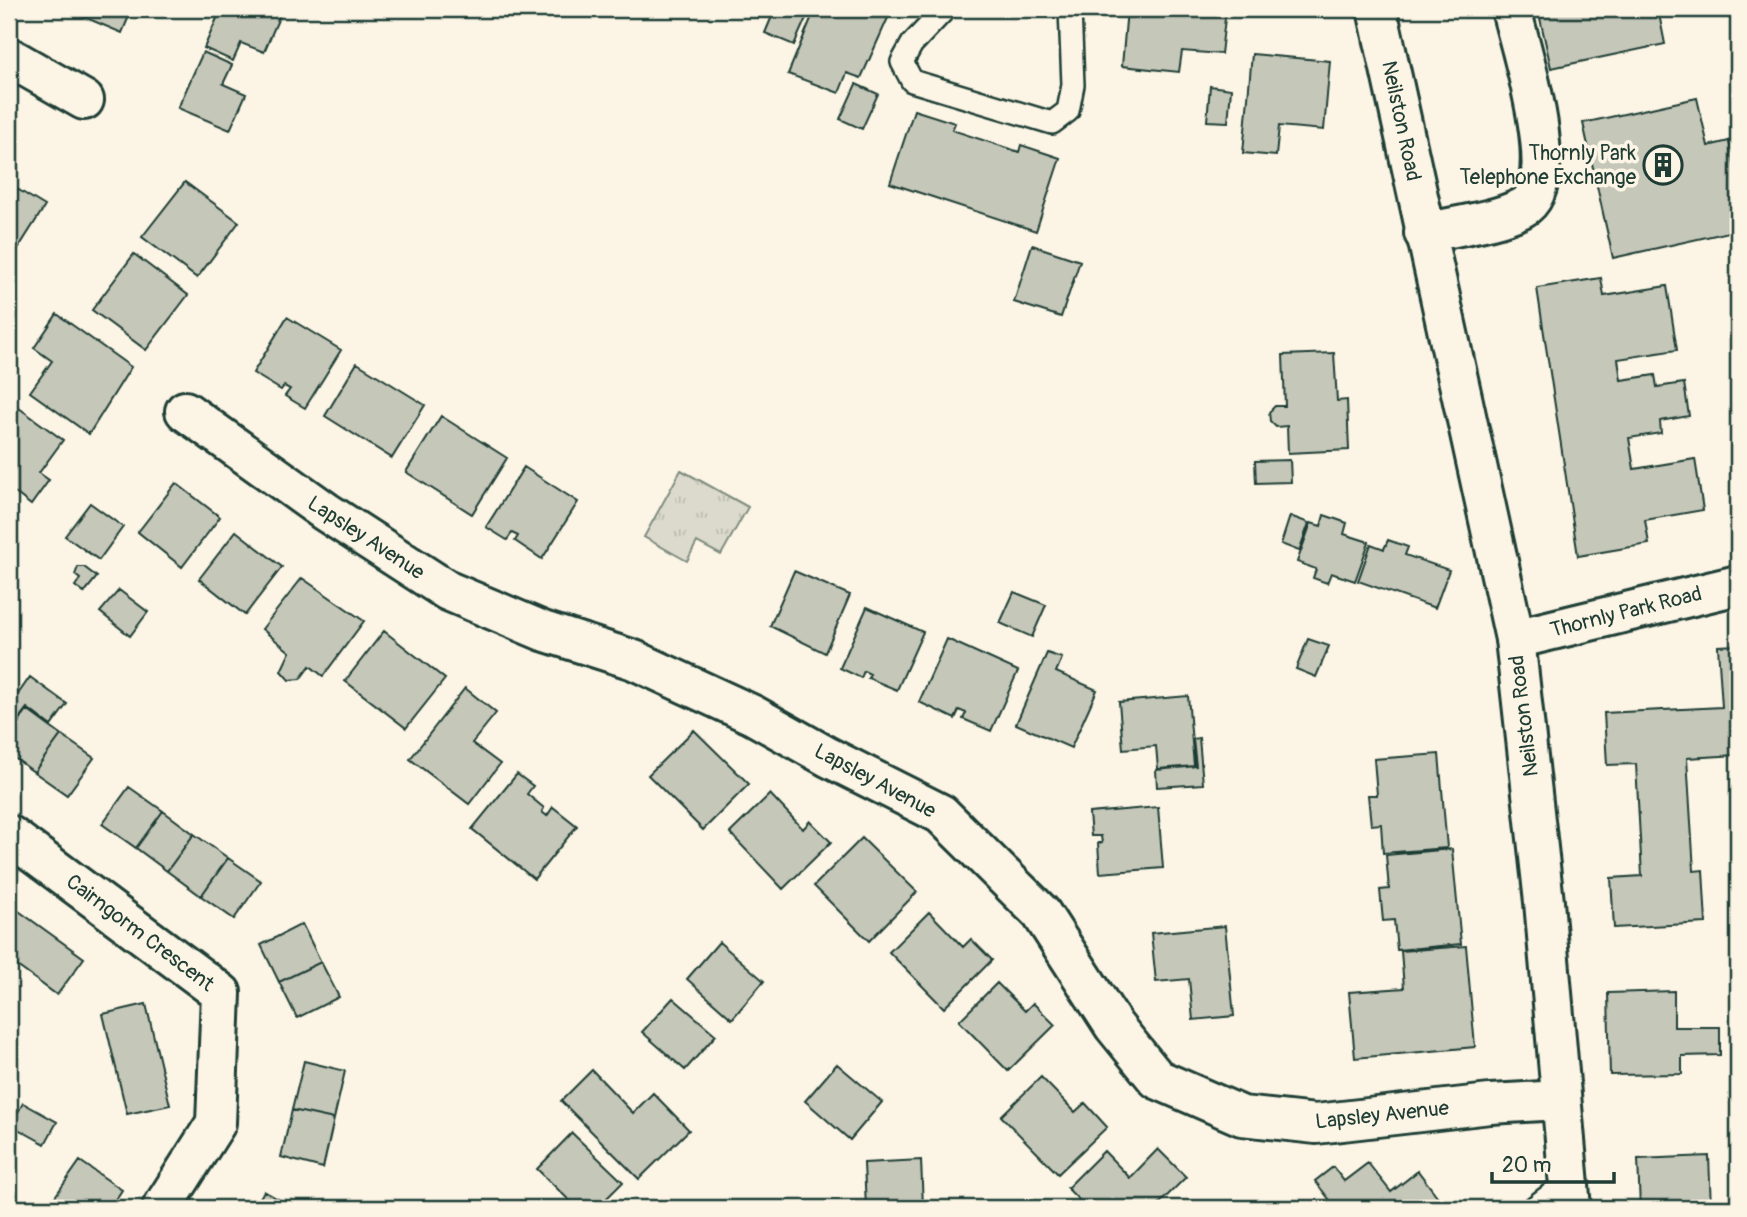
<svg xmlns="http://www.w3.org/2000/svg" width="1747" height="1217" font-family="Pangolin,sans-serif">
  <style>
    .park { fill: url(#park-tufts); stroke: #7e8c80; stroke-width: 2 }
    .building { fill: #c5c7b9; stroke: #1f3d34; stroke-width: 2 }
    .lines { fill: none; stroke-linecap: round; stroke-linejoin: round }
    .service-casing { stroke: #1f3d34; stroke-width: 26 }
    .minor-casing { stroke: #1f3d34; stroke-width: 44 }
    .secondary-casing { stroke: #1f3d34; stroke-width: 44 }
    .service { stroke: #fcf5e5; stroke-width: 21 }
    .minor { stroke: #fcf5e5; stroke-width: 38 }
    .secondary { stroke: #fcf5e5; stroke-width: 38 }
    .labels { text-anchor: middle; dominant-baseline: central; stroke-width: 7; stroke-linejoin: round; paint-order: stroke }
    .street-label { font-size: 21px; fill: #1f3d34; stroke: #fcf5e5 }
    .poi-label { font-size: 21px; fill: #1f3d34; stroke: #fcf5e5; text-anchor: end }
  </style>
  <defs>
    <pattern id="park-tufts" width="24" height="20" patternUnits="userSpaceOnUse" patternTransform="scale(1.75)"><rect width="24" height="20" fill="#dcdacc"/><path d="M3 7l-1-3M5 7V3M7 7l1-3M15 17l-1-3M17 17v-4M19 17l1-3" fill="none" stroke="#bcbcb0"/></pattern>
  </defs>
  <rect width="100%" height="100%" fill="#fcf5e5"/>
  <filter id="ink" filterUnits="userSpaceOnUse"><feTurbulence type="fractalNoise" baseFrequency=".0143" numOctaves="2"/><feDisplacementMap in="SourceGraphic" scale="14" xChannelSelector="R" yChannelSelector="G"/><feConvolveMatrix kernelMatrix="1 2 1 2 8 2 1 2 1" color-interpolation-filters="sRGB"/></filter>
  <g filter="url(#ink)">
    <path class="park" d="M681,470L748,507L721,555L697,542L687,561L644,537Z"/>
    <path class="building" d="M65,9H132L122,33Z
      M221,9H265L280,15L264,52L241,43L233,61L204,48Z
      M775,9H810L794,45L765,33Z
      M815,9H892L861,78L847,73L839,93L788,74Z
      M1127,9H1226L1221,54L1182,51L1179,72L1122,66Z
      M1538,9H1658L1665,44L1551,68Z
      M203,52L232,65L223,84L246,94L230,130L178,108Z
      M1252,54L1330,61L1324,130L1279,126L1276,156L1243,153Z
      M856,84L878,94L862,129L840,119Z
      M1210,86L1231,89L1228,122L1207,121Z
      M1697,98L1708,146L1729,141L1738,185V230L1613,258L1583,123Z
      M914,110L955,123L952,130L1019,152L1021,145L1060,158L1036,231L890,183Z
      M185,182L239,222L197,278L142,237Z
      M9,184L45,206L12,258L9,256Z
      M1032,245L1080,261L1061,317L1014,302Z
      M134,254L188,295L146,350L92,310Z
      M1601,278L1604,296L1667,286L1677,350L1618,359L1621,380L1655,375L1657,387L1684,383L1689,416L1660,421L1661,433L1629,438L1634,469L1695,459L1703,510L1645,520L1649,544L1578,556L1537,288Z
      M57,314L131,367L89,434L30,392L52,361L34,348Z
      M287,317L341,350L305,408L285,396L290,389L284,386L281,390L253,373Z
      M1334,353L1337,401L1347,400L1349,450L1288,453L1287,426L1276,427L1270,421L1269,412L1275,406H1285L1283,355Z
      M357,363L425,405L392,458L325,416Z
      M19,408L63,440L39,473L49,480L31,505L9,488V421Z
      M441,416L507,458L472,514L406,472Z
      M1290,460L1291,482L1256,483L1255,461Z
      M524,467L578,502L542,559L515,541L518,536L512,533L507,540L486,527Z
      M176,483L220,517L182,567L138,532Z
      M90,503L123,527L99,560L65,536Z
      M1324,515L1347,523L1344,534L1369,542L1355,581L1331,573L1327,583L1313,578L1316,569L1297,562L1311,523L1321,526Z
      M1290,516L1309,523L1299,551L1281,544Z
      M236,531L282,567L245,615L199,579Z
      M1388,540L1408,547L1405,555L1449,570L1435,608L1358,581L1371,544L1384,549Z
      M78,567H84L97,577L84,593L75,586L80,579L75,575Z
      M794,571L850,595L825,653L770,626Z
      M302,578L364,621L323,676L310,666L300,679L289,680L281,671L290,652L262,629Z
      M119,590L148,612L130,636L100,612Z
      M1014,592L1046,605L1032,637L1000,623Z
      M867,607L923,632L897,690L868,678L870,674L864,671L861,678L840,668Z
      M384,631L445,679L406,728L345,681Z
      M947,639L1018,671L991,731L963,719L966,713L959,710L955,719L919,702Z
      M1308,639L1329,646L1316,677L1296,669Z
      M1738,645V755L1687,758L1694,871L1703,870L1706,923L1614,928L1611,878L1642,876L1636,764L1607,765L1604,713L1722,707L1718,646Z
      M1047,653L1062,658L1056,672L1097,690L1071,748L1016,724Z
      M30,677L67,704L51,726L27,708L16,722L9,717V707Z
      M465,688L496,713L472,743L500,764L469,804L410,759Z
      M1188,696L1194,766L1158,769L1156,746L1123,749L1119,702Z
      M27,710L61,735L34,772L9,754V736Z
      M694,730L749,784L703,830L648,775Z
      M61,735L94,758L67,795L34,772Z
      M1199,738L1203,784L1157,787L1156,770L1196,766L1193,739Z
      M1439,754L1447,848L1383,853L1381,824L1371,825L1368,795H1377L1374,759Z
      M517,774L533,786L527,794L544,808L542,812L547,816L553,807L577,826L534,879L472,829Z
      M129,787L163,811L136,848L102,824Z
      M770,794L803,829L810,821L831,842L783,889L730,833Z
      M1158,807L1163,868L1100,873L1098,843H1102L1101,836H1091L1089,813Z
      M163,811L194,834L167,871L136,848Z
      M194,834L228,858L201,896L167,871Z
      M862,838L917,892L869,941L814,886Z
      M1452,849L1461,944L1397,950L1394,920L1383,921L1380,890L1389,889L1386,855Z
      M228,858L261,881L234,919L201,896Z
      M9,904L84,958L57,995L9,960Z
      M929,912L963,947L971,939L992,960L944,1008L889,952Z
      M302,924L321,962L279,982L261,945Z
      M1225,926L1234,1016L1193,1020L1189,979L1156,982L1151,933Z
      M719,942L764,981L732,1019L687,979Z
      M1466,946L1475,1047L1355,1058L1349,992L1404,988L1401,951Z
      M321,962L339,997L297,1018L279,982Z
      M997,983L1025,1011L1033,1003L1055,1025L1008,1071L959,1021Z
      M1674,991V1027H1720V1055L1682,1056V1074L1610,1075L1608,993Z
      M673,998L716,1035L685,1070L642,1032Z
      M146,1004L170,1105L127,1114L103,1014Z
      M304,1061L345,1071L334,1119L292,1110Z
      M837,1064L882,1102L850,1140L805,1101Z
      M592,1070L633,1113L653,1093L689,1130L639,1179L561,1101Z
      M1041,1077L1075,1112L1085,1103L1107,1127L1058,1174L1001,1116Z
      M23,1103L57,1122L45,1144L11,1125Z
      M292,1110L334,1119L323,1168L281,1157Z
      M572,1133L623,1182L597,1208H577L537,1169Z
      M1158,1149L1186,1177L1155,1208H1087L1067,1188L1104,1151L1130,1178Z
      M1709,1156L1711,1208H1640L1638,1159Z
      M921,1160L923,1206L866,1208L864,1163Z
      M80,1161L122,1190L110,1208H47Z
      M1368,1163L1391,1192L1418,1171L1440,1200L1430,1208H1336L1315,1181L1333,1167L1344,1181Z
      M264,1191L294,1208H254Z"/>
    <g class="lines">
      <g class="service-casing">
        <path id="service" d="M945,9L912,44L902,62L912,81L1052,123L1068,111L1073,85L1070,9
          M1533,1208L1568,1181"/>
      </g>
      <g class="minor-casing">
        <path id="minor" d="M9,57L84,100
          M1424,233C1455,226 1494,222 1522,208C1566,185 1520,47 1511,9
          M185,411L326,512L448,591L543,631L634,660L753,715L828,757L941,814L1041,913L1114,1026L1157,1079L1242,1116L1316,1124L1490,1104L1561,1100
          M1515,639L1738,585
          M9,835L221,993L216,1123L162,1208"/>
      </g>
      <g class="secondary-casing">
        <path id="secondary" d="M1377,9L1515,639L1544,902L1571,1208"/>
      </g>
      <use href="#service" class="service"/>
      <use href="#minor" class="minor"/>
      <use href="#secondary" class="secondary"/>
    </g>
  </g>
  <defs>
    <g id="building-ring" transform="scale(2.0125)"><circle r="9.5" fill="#fcf5e5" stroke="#1f3d34" stroke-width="1.5"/><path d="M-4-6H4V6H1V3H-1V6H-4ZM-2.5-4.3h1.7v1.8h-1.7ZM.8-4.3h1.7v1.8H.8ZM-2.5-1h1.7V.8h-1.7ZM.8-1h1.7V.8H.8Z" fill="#1f3d34"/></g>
  </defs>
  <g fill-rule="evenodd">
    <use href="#building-ring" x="1663" y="165"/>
  </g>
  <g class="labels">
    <g class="street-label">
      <text transform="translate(1401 121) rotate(78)">Neilston Road</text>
      <text transform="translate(366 538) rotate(33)">Lapsley Avenue</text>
      <text transform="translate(1626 612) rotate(-14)">Thornly Park Road</text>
      <text transform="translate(1524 716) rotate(-97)">Neilston Road</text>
      <text transform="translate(875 781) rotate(28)">Lapsley Avenue</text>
      <text transform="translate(140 933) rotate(37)">Cairngorm Crescent</text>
      <text transform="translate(1382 1115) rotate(-6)">Lapsley Avenue</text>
    </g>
    <g class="poi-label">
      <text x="1636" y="153">Thornly Park<tspan x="1636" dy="24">Telephone Exchange</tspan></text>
    </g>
  </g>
  <rect width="1747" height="1217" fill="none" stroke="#fcf5e5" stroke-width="35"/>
  <rect x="18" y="18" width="1712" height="1182" fill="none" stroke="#1f3d34" stroke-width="2.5" filter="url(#ink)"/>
  <path d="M1492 1172v10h122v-10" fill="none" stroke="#1f3d34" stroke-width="3.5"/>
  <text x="1502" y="1172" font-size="21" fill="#1f3d34" stroke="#fcf5e5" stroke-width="5" paint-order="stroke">20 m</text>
</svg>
